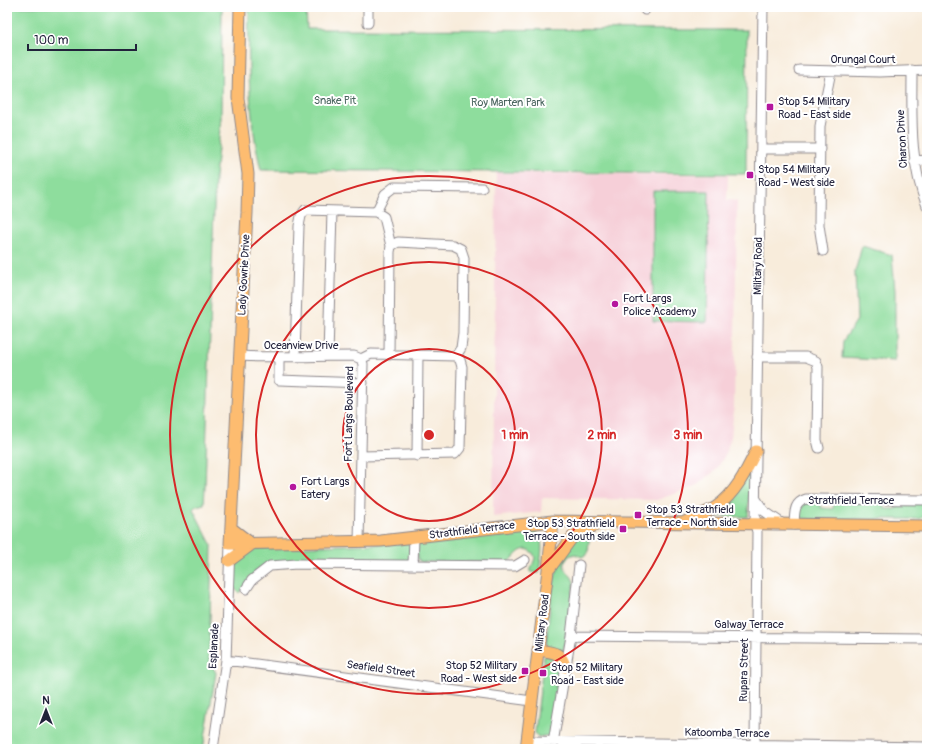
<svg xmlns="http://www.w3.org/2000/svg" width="934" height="756" font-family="Pangolin,sans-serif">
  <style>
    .built { fill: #f6cfd8 }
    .green { fill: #8edd9d; stroke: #58806c }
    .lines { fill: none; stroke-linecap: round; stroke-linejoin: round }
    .minor-casing { stroke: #8d878b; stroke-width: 11 }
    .major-casing { stroke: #8d878b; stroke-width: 13 }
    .minor { stroke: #fff; stroke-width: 9 }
    .major { stroke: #fdbc70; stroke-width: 11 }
    .ring { fill: none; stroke: #d62828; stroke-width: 2 }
    .poi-dot { fill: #b5179e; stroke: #fff; stroke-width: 1.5 }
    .labels { text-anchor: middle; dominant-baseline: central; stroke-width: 4; stroke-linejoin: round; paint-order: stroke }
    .street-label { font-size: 11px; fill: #22223b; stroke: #fff }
    .park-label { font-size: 11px; fill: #48635d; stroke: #fff }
    .poi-label { font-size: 11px; fill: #22223b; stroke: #fff; text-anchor: start }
    .centre { fill: #d62828; stroke: #fff; stroke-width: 2 }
    .ring-label { font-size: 12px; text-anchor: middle; font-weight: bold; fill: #d62828; stroke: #fff; stroke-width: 4; stroke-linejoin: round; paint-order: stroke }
  </style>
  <rect width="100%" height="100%" fill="#fff"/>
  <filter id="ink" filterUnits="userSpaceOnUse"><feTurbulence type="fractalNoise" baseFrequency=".025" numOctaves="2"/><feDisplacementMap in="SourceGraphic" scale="8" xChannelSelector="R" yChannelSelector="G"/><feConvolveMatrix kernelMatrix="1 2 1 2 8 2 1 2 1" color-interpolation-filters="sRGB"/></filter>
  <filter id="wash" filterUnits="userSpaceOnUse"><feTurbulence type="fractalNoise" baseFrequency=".012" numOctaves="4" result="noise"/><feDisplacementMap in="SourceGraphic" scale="16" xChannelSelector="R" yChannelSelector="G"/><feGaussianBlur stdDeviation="0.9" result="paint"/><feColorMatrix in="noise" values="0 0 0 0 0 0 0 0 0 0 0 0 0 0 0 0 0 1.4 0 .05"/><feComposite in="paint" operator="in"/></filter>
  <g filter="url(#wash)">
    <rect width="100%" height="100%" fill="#f8ecdb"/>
    <path class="built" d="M496,173L728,175L727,200L737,201L734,407L731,437L725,455L716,470L696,486L657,500L542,498L541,512L493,517Z"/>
    <path class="green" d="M7,7H222L221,119L215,177L205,488L204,504L196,506L193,509L212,546L209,659L216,673L203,749H7Z
      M249,7H306L307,29L747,30L746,174L261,170C248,115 248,63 249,7Z
      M653,191H709L707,322L653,321Z
      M862,246L892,255L895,291V361L842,358L843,341L857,320L855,272Z
      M750,469L748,517L705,516Z
      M804,503H821V508L833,509L834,503H884L885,509H897V503H922L927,507V512L922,518L917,519H807L802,518L798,513L799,507Z
      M531,529C548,536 540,558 539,573L530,572L535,558L533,553L527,549C516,550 516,558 508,562H421L417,559L418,542Z
      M590,530L588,553L582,557L575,554L569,556L564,563C564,572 573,575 574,583L563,654L546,644C551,609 549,563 577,536C580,533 586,532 590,530Z
      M408,543L410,545V559L408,561L267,563L251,576L239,593L234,588C236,562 232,556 259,548Z
      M544,656H556L561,669L550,735L538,737L535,733Z"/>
  </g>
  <g filter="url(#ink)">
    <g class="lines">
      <g class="minor-casing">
        <path id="minor" d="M368,7V23
          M645,10V7
          M799,70L880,72L927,70
          M912,70C912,116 909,162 927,206
          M762,149H820
          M914,161L927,160
          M376,212L385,194L394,187L482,188
          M823,251L819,225L820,126L831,71
          M295,355L299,226L301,216L305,210L376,212L384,217L391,246
          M389,355L390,252L391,246L398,242L453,245L461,249L464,258L463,333L461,348L456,356
          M240,356C278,358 316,356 354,356L361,359
          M328,356L332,211
          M757,357H806L816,361L818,367L817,440L819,448
          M279,358V380L363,383
          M361,456L455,454L460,448L462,367L460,360L456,356L371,354L361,359
          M417,456L418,355
          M756,499L764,511L783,524
          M794,525C795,513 793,503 806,499L927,500
          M359,542L363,364L361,359
          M413,565L414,537
          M246,589L252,580L270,566L297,564L515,566L525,560
          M571,636L927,639
          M226,660L532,701
          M527,741L927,747
          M755,745L757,532L755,524L763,7
          M213,749L226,660L230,544
          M552,749L571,636L579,565"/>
      </g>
      <g class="major-casing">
        <path id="major" d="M240,7L238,98L248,174L247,213L230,544L381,541L553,521L927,526
          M685,522C695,517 706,513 716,507C735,494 746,472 756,451
          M229,561L252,544L231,528
          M550,568L574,535L598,524
          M538,650C551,652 563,652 565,667
          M526,749L548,570L553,521"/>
      </g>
      <use href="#minor" class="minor"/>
      <use href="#major" class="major"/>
    </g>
  </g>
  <g class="ring">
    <circle cx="429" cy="435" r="86"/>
    <circle cx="429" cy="435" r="173"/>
    <circle cx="429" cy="435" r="259"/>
  </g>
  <g class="poi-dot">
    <rect x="766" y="103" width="8" height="8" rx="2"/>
    <rect x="746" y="171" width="8" height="8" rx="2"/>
    <circle cx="615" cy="304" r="4"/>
    <circle cx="293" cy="487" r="4"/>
    <rect x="634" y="511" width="8" height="8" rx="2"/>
    <rect x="619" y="525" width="8" height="8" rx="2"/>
    <rect x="521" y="667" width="8" height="8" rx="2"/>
    <rect x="539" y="669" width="8" height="8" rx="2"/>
  </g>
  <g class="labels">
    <g class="street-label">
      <text x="863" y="59">Orungal Court</text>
      <text transform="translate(902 139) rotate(-93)">Charon Drive</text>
      <text transform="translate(758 266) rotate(-89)">Military Road</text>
      <text transform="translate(244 275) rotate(-87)">Lady Gowrie Drive</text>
      <text x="301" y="345">Oceanview Drive</text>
      <text transform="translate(349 414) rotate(-89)">Fort Largs Boulevard</text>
      <text x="851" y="500">Strathfield Terrace</text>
      <text transform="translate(472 530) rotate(-7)">Strathfield Terrace</text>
      <text transform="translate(542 623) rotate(-83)">Military Road</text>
      <text x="749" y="624">Galway Terrace</text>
      <text transform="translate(214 646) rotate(-87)">Esplanade</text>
      <text transform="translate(381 669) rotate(8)">Seafield Street</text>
      <text transform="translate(744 670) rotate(-89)">Rupara Street</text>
      <text transform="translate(727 733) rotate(1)">Katoomba Terrace</text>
    </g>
    <g class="park-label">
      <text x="335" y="100">Snake Pit</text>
      <text x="508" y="102">Roy Marten Park</text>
    </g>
    <g class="poi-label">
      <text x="778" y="101">Stop 54 Military<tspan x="778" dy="13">Road - East side</tspan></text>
      <text x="758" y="169">Stop 54 Military<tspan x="758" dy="13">Road - West side</tspan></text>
      <text x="623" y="298">Fort Largs<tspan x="623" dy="13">Police Academy</tspan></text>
      <text x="301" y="481">Fort Largs<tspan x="301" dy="13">Eatery</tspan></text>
      <text x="646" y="509">Stop 53 Strathfield<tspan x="646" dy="13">Terrace - North side</tspan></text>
      <text x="615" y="523" text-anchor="end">Stop 53 Strathfield<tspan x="615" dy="13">Terrace - South side</tspan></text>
      <text x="517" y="665" text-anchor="end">Stop 52 Military<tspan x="517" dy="13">Road - West side</tspan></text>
      <text x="551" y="667">Stop 52 Military<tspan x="551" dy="13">Road - East side</tspan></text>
    </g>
  </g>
  <circle cx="429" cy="435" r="6" class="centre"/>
  <g class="ring-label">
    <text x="515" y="439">1 min</text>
    <text x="602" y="439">2 min</text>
    <text x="688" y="439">3 min</text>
  </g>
  <rect width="934" height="756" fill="none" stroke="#fff" stroke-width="24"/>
  <g transform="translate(46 710)" stroke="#ffffff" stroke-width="3" paint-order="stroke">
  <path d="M0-3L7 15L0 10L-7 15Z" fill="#22223b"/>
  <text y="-6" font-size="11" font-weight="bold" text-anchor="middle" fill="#22223b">N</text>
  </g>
  <path d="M28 44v6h108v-6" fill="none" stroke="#22223b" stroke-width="2"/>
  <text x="34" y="44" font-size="12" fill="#22223b" stroke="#ffffff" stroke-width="3" paint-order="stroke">100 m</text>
</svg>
